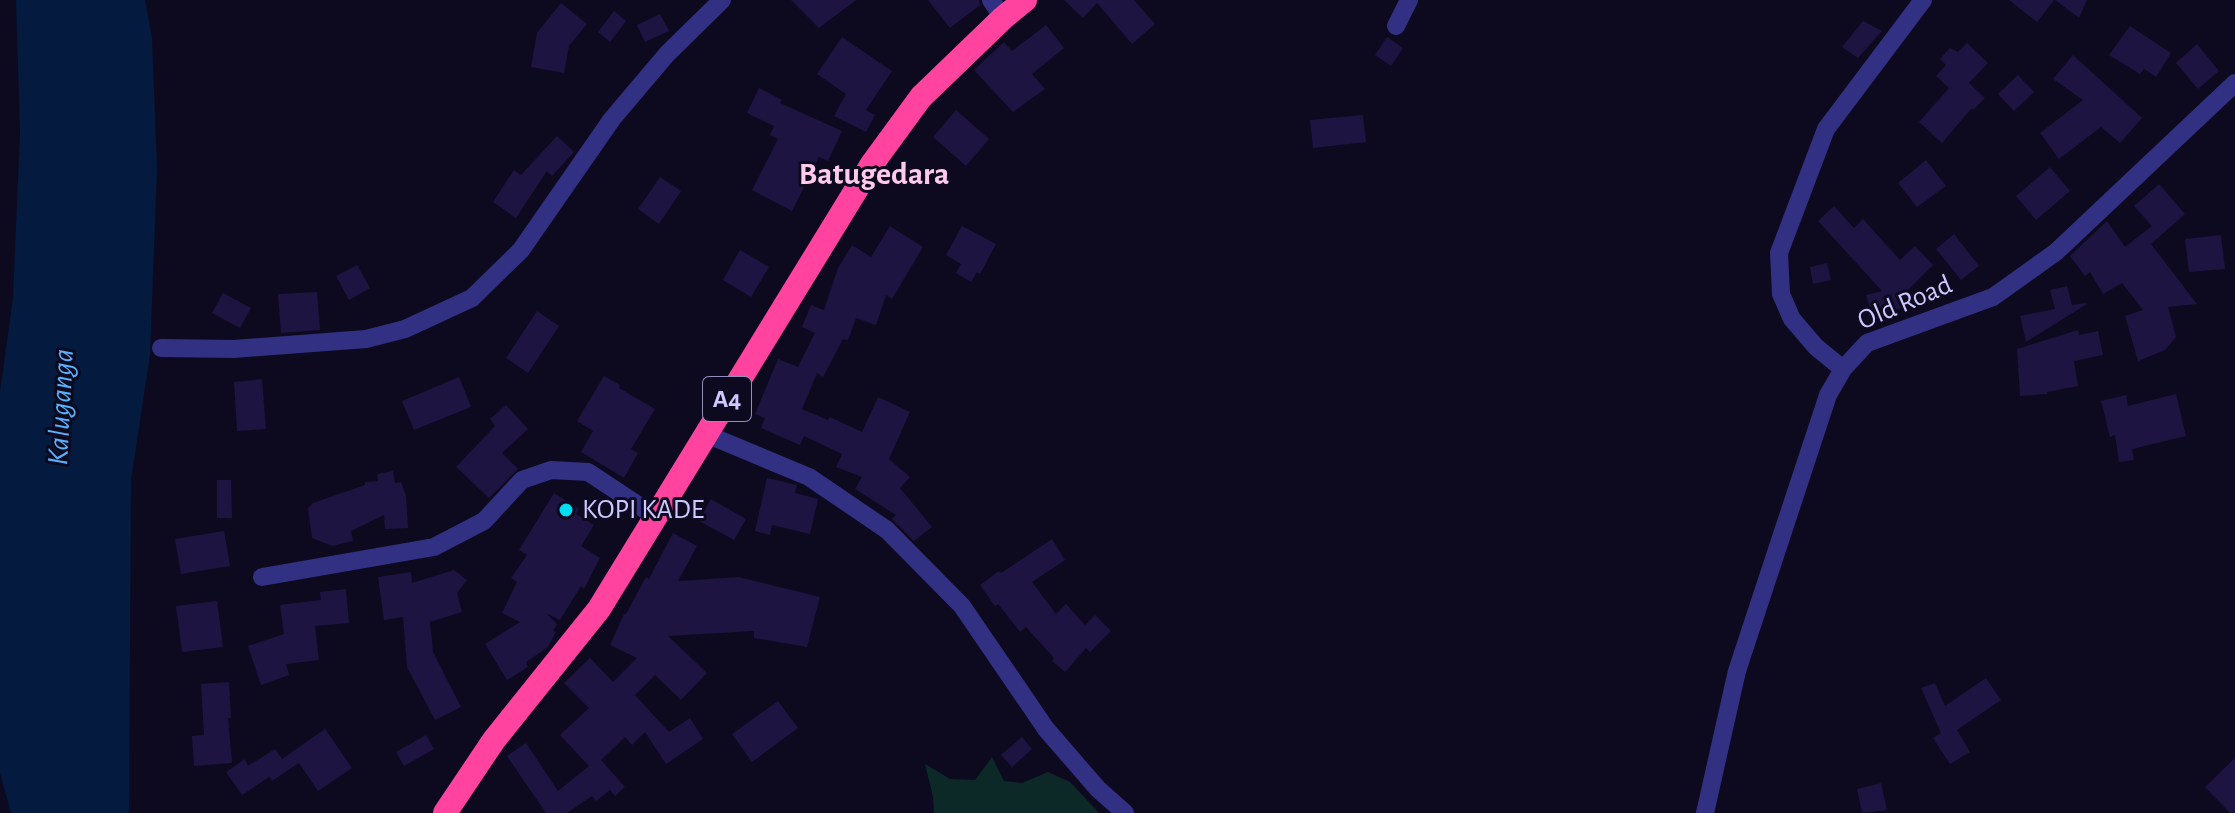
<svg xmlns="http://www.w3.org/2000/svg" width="2235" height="813" font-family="'Alegreya Sans',sans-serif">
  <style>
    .green { fill: #0c2928 }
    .water { fill: #041a3e }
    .building { fill: #1d1441 }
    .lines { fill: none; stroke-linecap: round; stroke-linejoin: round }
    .minor { stroke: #323083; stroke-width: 18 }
    .highway { stroke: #ff439f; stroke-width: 24 }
    .poi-dot { fill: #00ddf3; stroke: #0d0a1f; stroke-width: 3 }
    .labels { text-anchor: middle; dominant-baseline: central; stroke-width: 6; stroke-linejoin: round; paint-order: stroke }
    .shield { fill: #0d0a1f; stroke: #938fbc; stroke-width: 2 }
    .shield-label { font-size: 26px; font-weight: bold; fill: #cdc8ff }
    .street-label { font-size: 28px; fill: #cdc8ff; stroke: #0d0a1f }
    .poi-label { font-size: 28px; fill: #cdc8ff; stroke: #0d0a1f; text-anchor: start }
    .water-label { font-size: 30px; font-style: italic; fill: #56b2ff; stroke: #0d0a1f }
    .quarter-label { font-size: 32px; font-weight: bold; fill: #ffcaec; stroke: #0d0a1f }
  </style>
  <rect width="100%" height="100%" fill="#0d0a1f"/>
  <path class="green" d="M992,757L1004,781L1022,783L1048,772L1070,782L1099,813H934L933,797L925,764L950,779L975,780Z"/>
  <path class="water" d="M16,0H145L152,38L157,169L150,355L131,480L129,813H11L0,773V392L13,298L20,132Z"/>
  <path class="building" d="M791,0H856L819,28Z
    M928,0H979L980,5L950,28Z
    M1064,0H1134L1155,24L1132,44L1097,3L1083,18Z
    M2009,0H2054L2037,22Z
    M2055,0H2087L2079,18Z
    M561,3L587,24L569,46L564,73L531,67L537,33Z
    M614,11L626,21L610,42L598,32Z
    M660,14L669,31L645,42L637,25Z
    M1863,21L1882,31L1858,58L1842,47Z
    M1046,25L1064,48L1032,74L1045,89L1013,112L974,70L1004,42L1012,51Z
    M2130,26L2171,53L2156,77L2144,69L2140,74L2109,55Z
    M842,37L892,71L866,110L875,115L866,132L834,116L846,94L817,74Z
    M1387,37L1403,48L1391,66L1375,55Z
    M1967,43L1988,63L1969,83L1985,98L1973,110L1971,109L1942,143L1919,122L1949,88L1936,76L1946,65L1940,59L1950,48L1958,52Z
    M2197,44L2219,71L2198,89L2176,63Z
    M2073,55L2142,118L2120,143L2101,127L2059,159L2040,133L2083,100L2053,79Z
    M2018,75L2034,92L2014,111L1998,94Z
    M759,88L782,100L780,103L842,131L828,161L819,157L792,211L752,190L778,139L770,135L774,126L747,113Z
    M956,110L989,139L966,166L933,137Z
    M1363,115L1366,142L1313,148L1310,120Z
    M557,136L574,152L552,176L547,171L516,218L493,202L514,170L521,175Z
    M1926,160L1946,186L1917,207L1898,183Z
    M2050,167L2070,191L2036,220L2016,196Z
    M660,177L681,191L659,224L638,209Z
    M2159,184L2185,214L2151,244L2197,304L2168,307L2176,337L2165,350L2138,361L2125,316L2143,310L2122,283L2103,294L2090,272L2085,276L2070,256L2107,221L2125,247L2152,226L2134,206Z
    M1834,206L1854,228L1863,219L1900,260L1915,246L1933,265L1899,299L1902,308L1873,317L1866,295L1882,291L1818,221Z
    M890,226L923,247L892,299L886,295L876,325L856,318L848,340L843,339L823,377L817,373L802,409L828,420L830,417L862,432L878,397L910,412L889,459L910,477L900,488L932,527L914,541L892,519L896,515L855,489L862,477L836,467L842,454L804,436L800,445L761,428L765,418L755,414L778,359L798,367L815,333L802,327L811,305L824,310L838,268L852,245L871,257Z
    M962,226L996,244L980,274L977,272L971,282L956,273L961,264L946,255Z
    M1954,234L1979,266L1961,280L1936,249Z
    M2221,235L2225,269L2189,272L2185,239Z
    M740,250L769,267L751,297L723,280Z
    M1827,263L1831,280L1813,284L1810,267Z
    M357,265L370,288L349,300L336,276Z
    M2067,286L2072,305L2086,303L2087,304L2026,342L2020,316L2055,309L2050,290Z
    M317,292L320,330L281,333L278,294Z
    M223,293L251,308L240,328L212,313Z
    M537,311L559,326L528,373L506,358Z
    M2078,330L2079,335L2098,331L2103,355L2074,361L2078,386L2047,392V394L2020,396L2017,349Z
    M604,376L620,385L619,388L655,409L631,449L638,453L624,478L581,452L593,431L577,421Z
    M459,377L471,407L414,430L402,401Z
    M262,379L266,429L237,431L234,382Z
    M2176,394L2186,436L2132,449L2134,460L2119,462L2115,435L2110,437L2101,401L2126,395L2128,406Z
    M506,405L528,429L502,453L518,469L489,498L456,467L495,426L490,419Z
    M393,471L395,483L401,482L406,496L408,528L385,529L384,515L351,531L353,541L332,546L312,538L308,508L313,503L365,485V482L378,481L377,474Z
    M767,478L797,485L795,493L818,499L810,534L772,525L770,535L755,531Z
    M217,480H231L232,518H217Z
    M554,493L579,509L576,514L594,525L581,546L600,558L584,589L581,586L560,620L546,613L557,624L553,631L556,632L548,647L526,662L528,667L507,680L485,644L520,622L502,613L517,582L511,578L527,555L519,550Z
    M711,499L746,519L734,540L699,521Z
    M224,531L230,566L181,574L175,539Z
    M673,533L697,546L678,581L739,577L820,597L807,647L754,638V631L668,636L707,673L681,700L655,675L635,695L669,732L690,718L703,739L666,764L645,732L632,745L625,737L601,760L625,787L615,796L610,790L596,801L592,796L567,813H546L507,756L526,743L558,791L589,766L560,735L589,708L564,683L590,658L613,682L637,658L610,645L624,614H626L646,577L649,579Z
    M1052,539L1065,560L1032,582L1056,614L1066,604L1085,625L1095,615L1111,631L1090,652L1086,648L1065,672L1052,661L1054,658L1026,627L1020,632L998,604L995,606L980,585L999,571L1001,573Z
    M454,570L467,580L457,593L462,612L430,622L433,652L461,707L435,720L407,667L403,617L384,620L378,577L411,572L412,583Z
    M346,589L349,623L315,626L319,660L286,664L289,675L261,685L248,646L284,634L280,605L321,600L320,592Z
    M217,601L223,647L182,652L176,606Z
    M1986,678L2001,700L1957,730L1970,752L1950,764L1933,738L1941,733L1921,688L1935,683L1945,706Z
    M229,682L231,718H228L232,763L194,766L192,736L204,735L201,684Z
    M778,701L798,728L752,762L732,734Z
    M325,729L352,768L318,791L299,763L272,781L269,777L242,795L226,772L245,759L248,766L275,749L282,759Z
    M426,735L434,749L404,766L396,752Z
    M1022,737L1032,749L1012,767L1001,755Z
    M2235,758V813H2230L2205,787Z
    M1881,783L1887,810L1862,813L1857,789Z"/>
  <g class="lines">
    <path class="minor" d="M991,0L1003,18
      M1396,26L1409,0
      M161,348L234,349L366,339L405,329L472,298L521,250L612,119L667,54L722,0
      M1843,369L1816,347L1792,319L1781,294L1779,253L1826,129L1923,0
      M706,434L809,477L887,530L962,606L1046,729L1098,789L1125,813
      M262,577L434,547L484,521L522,480L551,470L588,472L656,517
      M1705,813L1737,671L1828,395L1843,369L1867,343L1993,297L2056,252L2235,83"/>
    <path class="highway" d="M445,813L494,740L599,609L872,164L921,97L1003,18L1025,0"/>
  </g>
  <circle class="poi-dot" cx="566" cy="510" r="8"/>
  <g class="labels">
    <rect class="shield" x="703" y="377" width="48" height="44" rx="6"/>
    <g class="shield-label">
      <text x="727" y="399">A4</text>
    </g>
    <g class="street-label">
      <text transform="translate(1905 303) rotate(-23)">Old Road</text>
    </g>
    <g class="poi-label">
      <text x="582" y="510">KOPI KADE</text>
    </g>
    <g class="water-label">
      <text transform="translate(61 407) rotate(-87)">Kaluganga</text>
    </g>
    <g class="quarter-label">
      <text x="874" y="174">Batugedara</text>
    </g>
  </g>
</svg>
